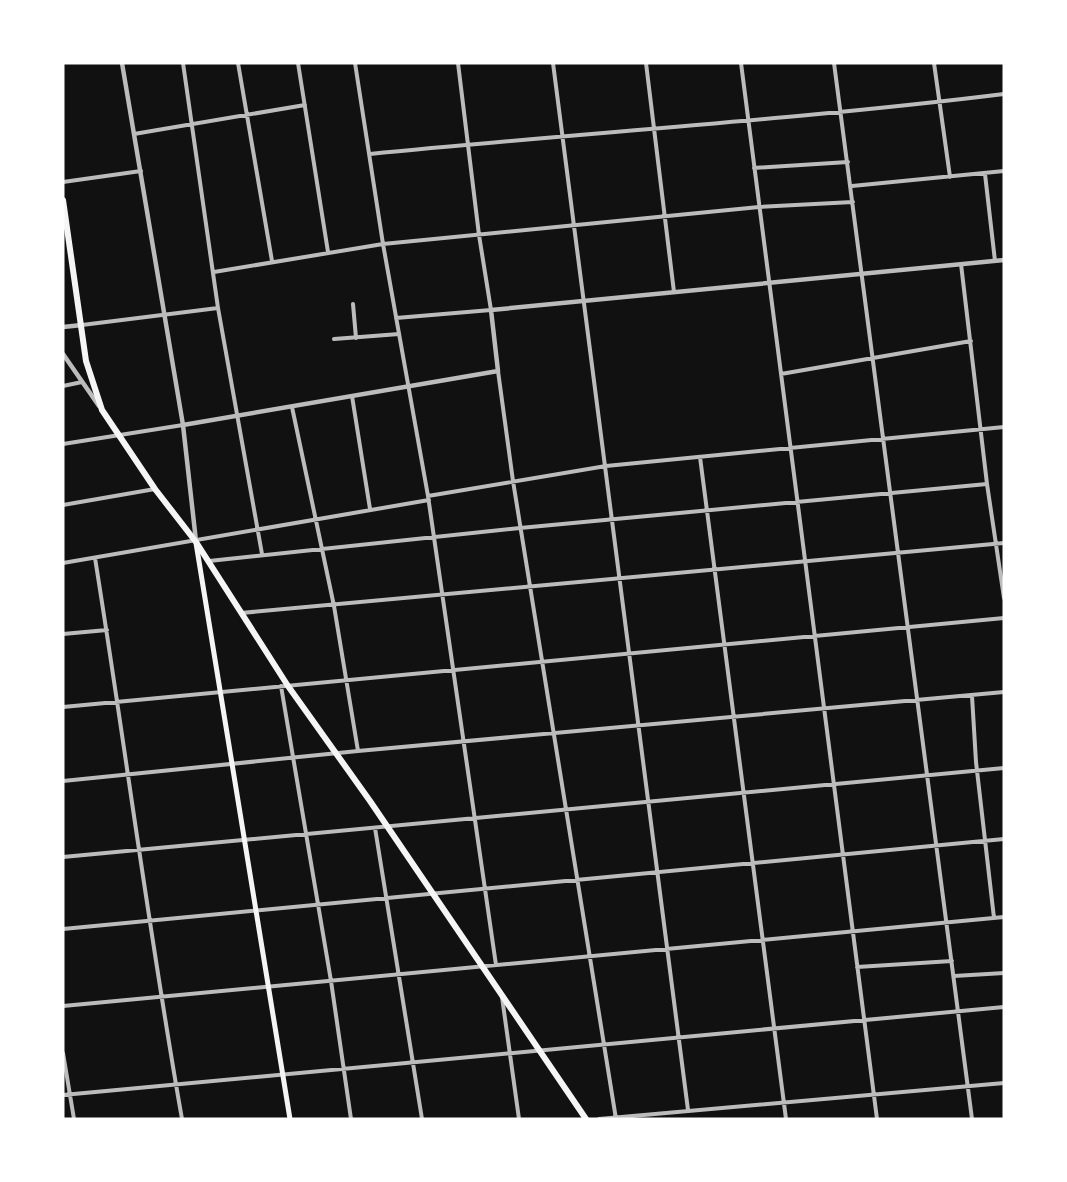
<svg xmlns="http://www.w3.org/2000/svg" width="1067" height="1182" font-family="Bitter,serif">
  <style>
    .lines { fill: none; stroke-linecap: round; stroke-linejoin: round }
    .minor { stroke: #bcbcbc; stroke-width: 4 }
    .tertiary { stroke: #bcbcbc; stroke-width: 4.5 }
    .secondary { stroke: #f5f5f5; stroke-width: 5 }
    .primary { stroke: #f5f5f5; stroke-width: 6 }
  </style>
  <rect width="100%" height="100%" fill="#111"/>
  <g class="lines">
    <path class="minor" d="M183,63L218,308L262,554
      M238,63L272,261
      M298,63L328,252
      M355,63L383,244L428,496L496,965
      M553,63L688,1110
      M646,63L674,292
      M741,63L877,1119
      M834,63L972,1119
      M934,63L950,177
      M134,134L305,105
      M370,154C581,133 793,120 1004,94
      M754,168L848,162
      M985,174L995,261
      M63,182L141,171
      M852,186L1004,171
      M961,264L987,484L1004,598
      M214,272L383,244L759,207L853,202
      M353,304L356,338
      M396,318L491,310L479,235L458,63
      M82,325L218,308
      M334,339L399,334
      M498,371L513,481L616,1119
      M781,374L971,341
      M63,386L82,382
      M352,396L370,509
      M292,407L334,606L358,751
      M63,444L183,425
      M700,457L786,1119
      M428,496L606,466L1004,427
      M63,505L155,489
      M95,558C125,745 149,933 182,1119
      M209,561L520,528L987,484
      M63,563L429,500
      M241,613L1004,543
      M63,634L107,630
      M281,686L331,981L351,1119
      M972,696L976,762L994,918
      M63,707L1004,618
      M63,781L358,751L1004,692
      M375,828L422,1119
      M63,857L1004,768
      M63,929L1004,839
      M857,967L952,961
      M954,976L1004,973
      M502,997L519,1119
      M63,1006L1004,917
      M63,1053L74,1119
      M63,1095L1004,1007
      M599,1119L1004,1083"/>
    <path class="tertiary" d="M122,63L183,425L196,541
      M63,327L82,325
      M63,354L99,406
      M183,425L498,371L491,310L1004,260"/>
    <path class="secondary" d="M196,543L290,1119"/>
    <path class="primary" d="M63,200L86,361L102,410L155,489L196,542L288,686L370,801L586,1119"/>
  </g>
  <rect width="1067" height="1182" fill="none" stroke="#ffffff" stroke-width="129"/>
</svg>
